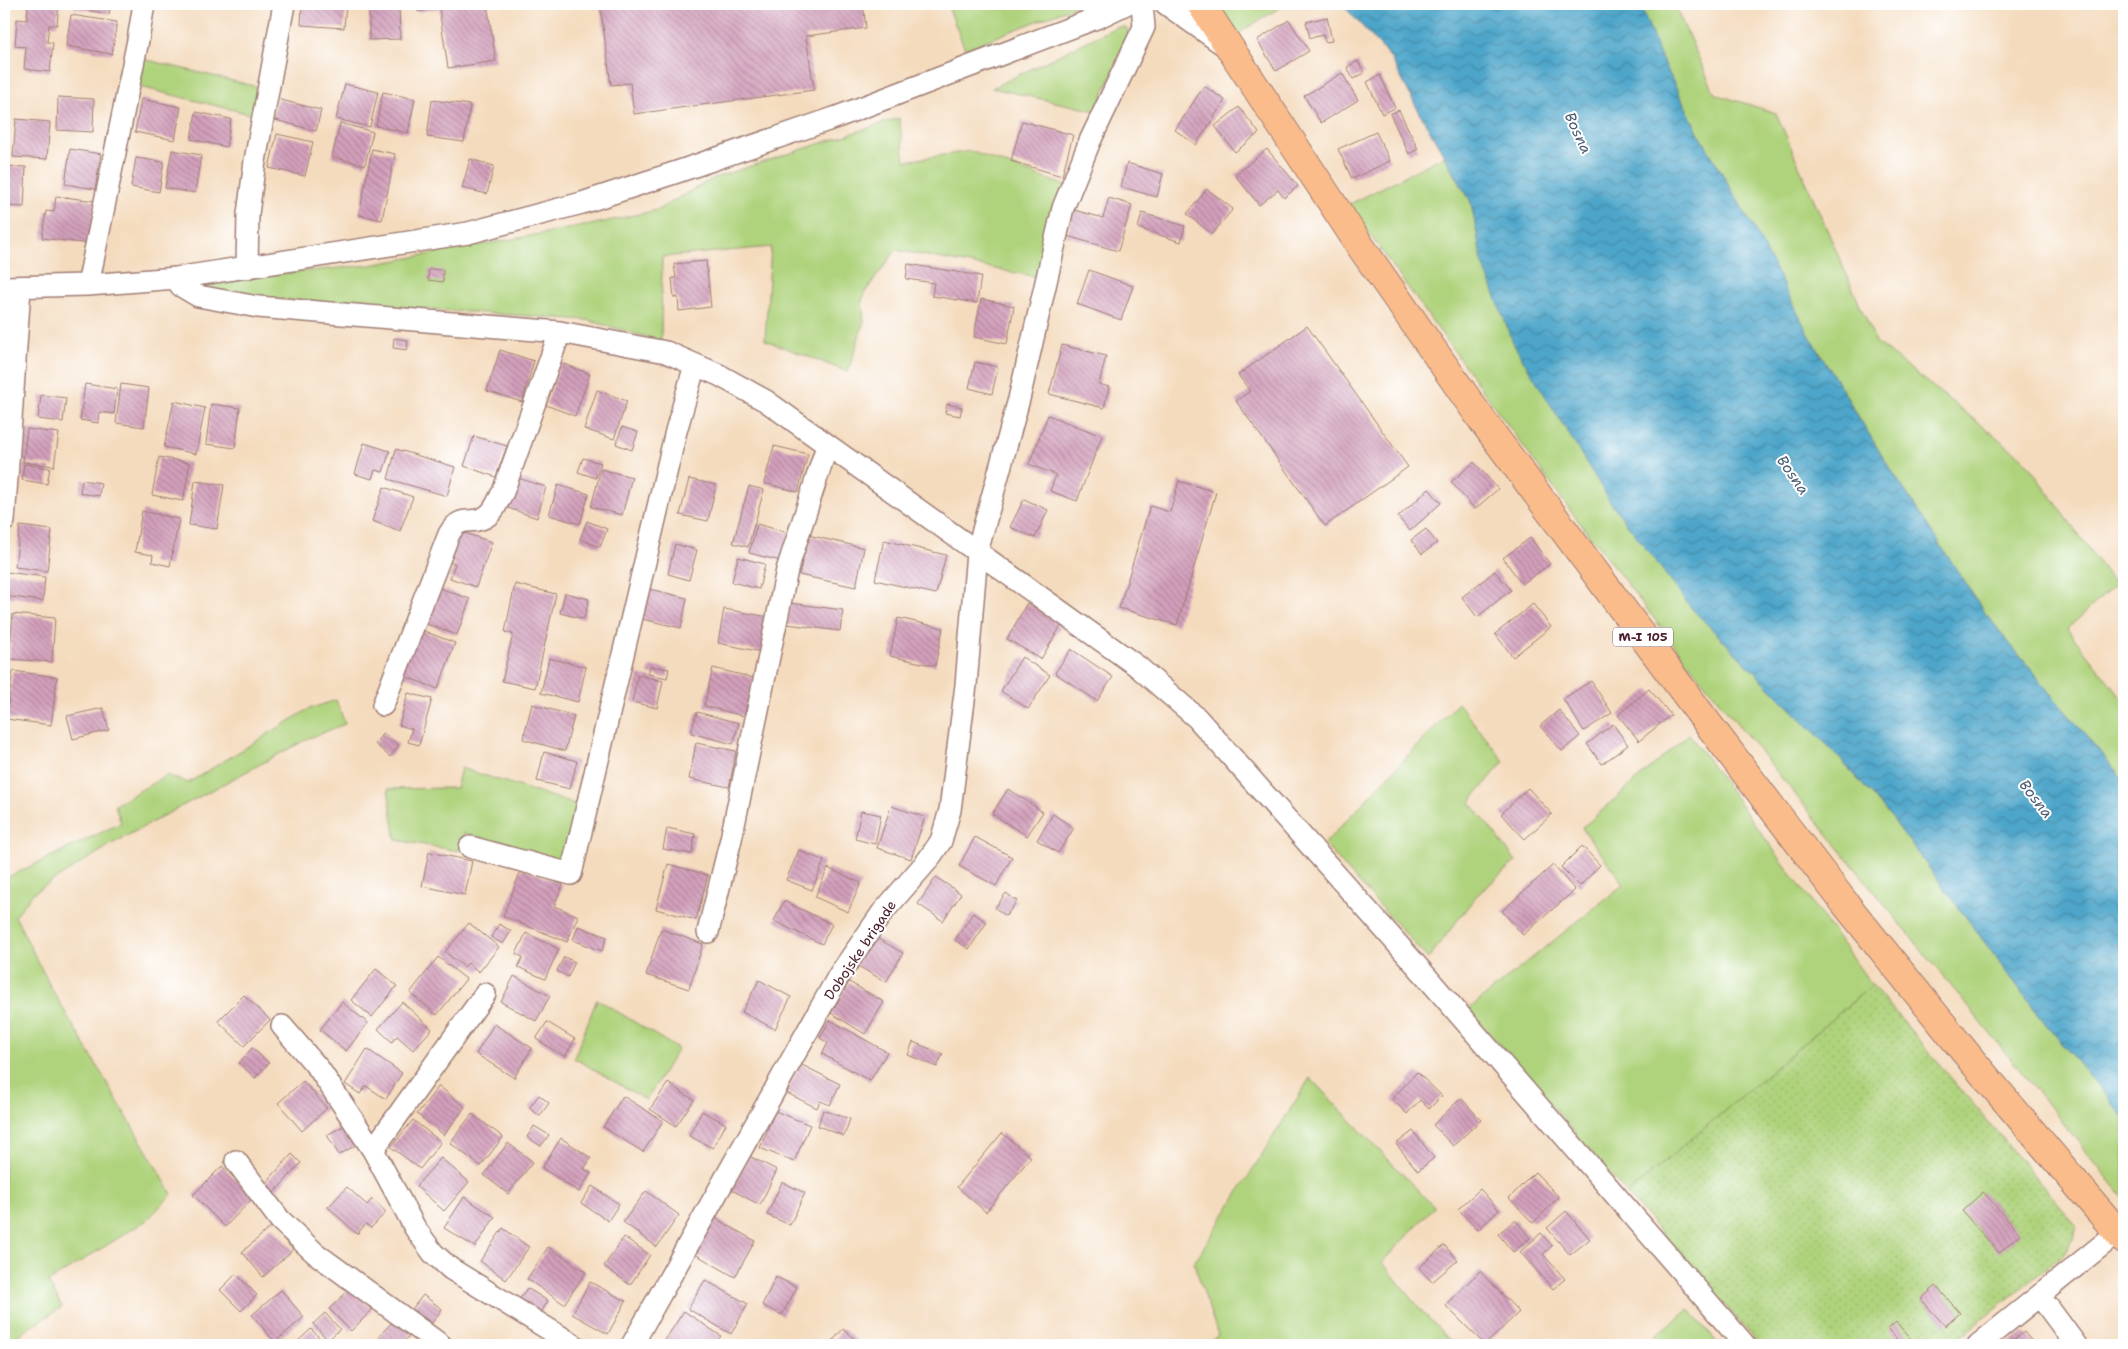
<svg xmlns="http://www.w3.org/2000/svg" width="2128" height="1349" font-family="'Shantell Sans',sans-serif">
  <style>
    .grass { fill: #afd37c; stroke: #7c7954 }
    .garden { fill: url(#garden-dots); stroke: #7c7954 }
    .water { fill: url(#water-waves); stroke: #4c627a }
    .building { fill: url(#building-back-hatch) }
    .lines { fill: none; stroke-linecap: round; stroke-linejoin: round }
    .minor-casing { stroke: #9f7d74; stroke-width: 24 }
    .major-casing { stroke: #9f7d74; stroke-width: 30 }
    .minor { stroke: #fff; stroke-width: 21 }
    .major { stroke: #fabc8b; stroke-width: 28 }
    .labels { text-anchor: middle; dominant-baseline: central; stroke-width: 4; stroke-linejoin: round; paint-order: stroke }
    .shield { fill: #fff; stroke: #80626b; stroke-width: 1 }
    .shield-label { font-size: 12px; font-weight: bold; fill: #4a1f2b }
    .street-label { font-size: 14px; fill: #4a1f2b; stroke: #fff }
    .water-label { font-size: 15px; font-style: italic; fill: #4b5c73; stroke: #fff }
  </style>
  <defs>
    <pattern id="garden-dots" width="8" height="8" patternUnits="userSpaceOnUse" patternTransform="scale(1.25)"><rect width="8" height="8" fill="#afd37c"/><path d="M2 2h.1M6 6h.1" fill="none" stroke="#98b56b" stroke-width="1.8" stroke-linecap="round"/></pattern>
    <pattern id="water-waves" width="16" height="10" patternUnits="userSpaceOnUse" patternTransform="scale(1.25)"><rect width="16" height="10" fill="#4da6ca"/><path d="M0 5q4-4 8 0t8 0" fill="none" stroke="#4287a4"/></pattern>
    <pattern id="building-back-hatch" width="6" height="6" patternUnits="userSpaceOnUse" patternTransform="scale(1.25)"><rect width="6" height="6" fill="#d3a0bc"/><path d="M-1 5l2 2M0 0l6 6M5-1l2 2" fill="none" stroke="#ad8299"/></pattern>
  </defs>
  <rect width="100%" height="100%" fill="#fff"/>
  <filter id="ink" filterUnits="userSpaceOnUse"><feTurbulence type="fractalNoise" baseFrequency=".02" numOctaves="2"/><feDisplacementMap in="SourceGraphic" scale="10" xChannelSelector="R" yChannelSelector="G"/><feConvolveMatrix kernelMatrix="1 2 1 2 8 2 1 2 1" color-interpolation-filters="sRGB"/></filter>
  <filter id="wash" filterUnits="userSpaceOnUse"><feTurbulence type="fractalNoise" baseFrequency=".0096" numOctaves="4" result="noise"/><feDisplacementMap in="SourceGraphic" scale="20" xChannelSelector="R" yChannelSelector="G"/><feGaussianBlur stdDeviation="1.12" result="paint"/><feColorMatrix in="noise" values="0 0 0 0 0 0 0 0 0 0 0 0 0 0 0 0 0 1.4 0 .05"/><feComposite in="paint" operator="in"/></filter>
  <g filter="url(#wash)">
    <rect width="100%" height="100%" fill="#f4dbbe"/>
    <path class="grass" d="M947,4H1081L965,49Z
      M1216,4H1286L1234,36Z
      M1640,4H1674L1715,94L1776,113L1876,342L2024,459L2115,585L2067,629L2124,701V780L2049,692L1985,613L1884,459L1808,333L1752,225L1698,132L1659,53Z
      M1116,27H1126L1129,35L1096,111L992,88Z
      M143,59L258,87L254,115L136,86Z
      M899,118L905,161L970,151L1066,186L1053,207L1037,277L896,250L865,292L862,301L864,321L848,372L765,340L771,247L662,257L661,341L587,320L233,296L212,290L207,281L370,265L595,224L657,210L714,178Z
      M1444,156L1471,202L1482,261L1692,609L1834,752L1891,817L2045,1023L2124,1117V1198L1697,674L1563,501L1348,205Z
      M336,700L345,724L309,738L117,841L33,893L15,916L50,986L172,1194L147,1220L48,1282L62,1307L4,1344V879L121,823L115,805L167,775L188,783L309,709Z
      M1458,703L1504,761L1470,802L1516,861L1476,896L1428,959L1324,844Z
      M1689,734L1872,985L1627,1194L1469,1009L1624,884L1582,828Z
      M461,768L578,805L566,853L562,861L464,833L459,851L396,840L388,789L456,788Z
      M597,999L678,1049L646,1100L574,1058Z
      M1310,1078L1434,1207L1382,1262L1421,1310L1454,1345H1207L1218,1335L1194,1263Z
      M1689,1309L1719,1345H1644Z"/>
    <path class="garden" d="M1872,985L2076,1225L2073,1239L2064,1254L1950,1345H1760L1627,1194Z"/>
    <path class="water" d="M1342,4H1640L1659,53L1698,132L1752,225L1808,333L1884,459L1985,613L2049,692L2124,780V1117L2045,1023L1891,817L1834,752L1692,609L1611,503L1514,345L1482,261L1471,202L1417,108L1390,57Z"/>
    <g id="blocks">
      <path class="building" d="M28,4H59L57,25H49L47,42L53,43L50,72L24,69L26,47L15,46L17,19L27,20Z
        M75,4H111L109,14L74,8Z
        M302,4H346L344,28L301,25Z
        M369,4H399L400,39L369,40Z
        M417,4H487L496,61L448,68L439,8L418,12Z
        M600,4H863L866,28L806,36L814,90L634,114L630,83L611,85Z
        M71,15L117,22L112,54L66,46Z
        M1327,17L1332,41L1325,42L1323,35L1310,38L1306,22Z
        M1289,20L1309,51L1276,71L1257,40Z
        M1358,61L1364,73L1353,79L1347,67Z
        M1342,73L1358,100L1321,123L1304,96Z
        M1380,75L1395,108L1382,114L1367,82Z
        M345,84L378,92L370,127L336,119Z
        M1204,86L1225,100L1196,145L1175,130Z
        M383,92L415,99L408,133L376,126Z
        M58,97L94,99L93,132L57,130Z
        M141,99L181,107L175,140L135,132Z
        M277,99L321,110L316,131L272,119Z
        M432,100L470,105L464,142L427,137Z
        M1239,107L1259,133L1235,152L1215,126Z
        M1399,110L1418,149L1409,154L1390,114Z
        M196,112L231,119L226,147L191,139Z
        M16,119L50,122L47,159L13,157Z
        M1022,121L1073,135L1062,176L1011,161Z
        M340,123L373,132L365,165L332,157Z
        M1376,132L1390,161L1352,179L1338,149Z
        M277,134L313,142L305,176L269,168Z
        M70,149L101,154L95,189L65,184Z
        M372,149L395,154L382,220L359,215Z
        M1267,149L1298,186L1284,198L1278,190L1259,205L1235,175Z
        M172,150L201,155L195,193L165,188Z
        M136,158L164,162L159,192L131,187Z
        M470,159L494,166L487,194L462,188Z
        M1127,163L1163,174L1157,197L1121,187Z
        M4,166L26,167L24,207L4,206Z
        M1207,189L1233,209L1212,234L1187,214Z
        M56,196L95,201L90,244L42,238L46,211L54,212Z
        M1109,198L1132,205L1118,251L1067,236L1074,210L1103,218Z
        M1142,213L1185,226L1181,242L1138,228Z
        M706,261L711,307L679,311L678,297L674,298L672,278H676L674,264Z
        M908,264L981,276L977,303L932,296L934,283L906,279Z
        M429,269L443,270V282L428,280Z
        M1089,270L1133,286L1121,320L1077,304Z
        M981,299L1014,306L1007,344L974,337Z
        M1307,326L1408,467L1325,526L1236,401L1250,391L1238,375Z
        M394,338L408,340L407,350L393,348Z
        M1062,345L1106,356L1099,384L1109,387L1104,408L1049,394Z
        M500,350L534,361L522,402L487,391Z
        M975,362L998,367L992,394L969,388Z
        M561,363L590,374L575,416L546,405Z
        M85,384L117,389L114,414L99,412L98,423L80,420Z
        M121,384L149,388L144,427L116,423Z
        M597,390L627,401L614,439L584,429Z
        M41,395L66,398L63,422L38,419Z
        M174,401L205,408L196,454L164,447Z
        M211,404L240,408L235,448L206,444Z
        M947,404L962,407L960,416L945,413Z
        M1048,415L1102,436L1077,501L1050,491L1056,475L1029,464Z
        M622,427L638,432L632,450L616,444Z
        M27,429L59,433L54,466L23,462Z
        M474,436L507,446L496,477L464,466Z
        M364,443L390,451L383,472L375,470L372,479L355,474Z
        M774,446L808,454L798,492L764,483Z
        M396,449L455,467L447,496L388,479Z
        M159,457L190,463L183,501L152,495Z
        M583,458L601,463L596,478L578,472Z
        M1474,462L1498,489L1475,509L1451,482Z
        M24,464L50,468L47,484L22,480Z
        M601,469L632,477L622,515L591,507Z
        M518,478L546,487L537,518L508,508Z
        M689,479L716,485L708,521L680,515Z
        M82,480L101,483L99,496L80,493Z
        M195,481L224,485L217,529L189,525Z
        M1179,481L1216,492L1177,625L1119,608L1150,506L1170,512Z
        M558,485L589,494L580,524L549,515Z
        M749,486L764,490L748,547L733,543Z
        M384,487L413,497L400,531L372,521Z
        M1429,489L1441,503L1410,531L1398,517Z
        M1024,499L1048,510L1035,538L1010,527Z
        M142,511L179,519L170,566L152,562L153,555L135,552Z
        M587,521L607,529L600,547L580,539Z
        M757,524L789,533L781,561L749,553Z
        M20,526L52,530L47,571L15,567Z
        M1426,529L1437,543L1422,554L1411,540Z
        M458,531L492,542L476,587L450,578L455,564L447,561Z
        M808,535L864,548L856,587L799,575Z
        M1530,538L1550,564L1522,584L1503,558Z
        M884,540L946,555L936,594L875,580Z
        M675,544L697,550L689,580L668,574Z
        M738,557L765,564L759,589L732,582Z
        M1495,571L1511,590L1477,617L1462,597Z
        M6,572L45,577L43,601L4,596Z
        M515,584L556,594L535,688L502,681L513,634L505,632Z
        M434,586L470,599L457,635L421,622Z
        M649,589L687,598L681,628L642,619Z
        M565,593L589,599L584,619L560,613Z
        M790,603L843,610L840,631L787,624Z
        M1027,603L1062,624L1041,659L1007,639Z
        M1533,604L1551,627L1513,657L1495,634Z
        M724,609L769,617L762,652L718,643Z
        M13,614L55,618L52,662L9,659Z
        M898,618L943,628L935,666L890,656Z
        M416,628L455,643L438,689L399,674Z
        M1071,649L1113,677L1097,701L1055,673Z
        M1022,657L1050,675L1028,709L1001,691Z
        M549,658L586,667L578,702L541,693Z
        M650,666L669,669L667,678L648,674Z
        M713,668L754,678L744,716L704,706Z
        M13,671L57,677L51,725L6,719Z
        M638,675L663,681L657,708L632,702Z
        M1591,681L1612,713L1584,731L1563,699Z
        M1649,689L1671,715L1639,741L1618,715Z
        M408,693L432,699L419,745L408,742L412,729L399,725Z
        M532,704L574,716L565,751L523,739Z
        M103,708L109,730L73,739L67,716Z
        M1559,710L1580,736L1562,751L1540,726Z
        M697,712L739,723L733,744L691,733Z
        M1613,724L1628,745L1602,764L1587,744Z
        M383,733L399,745L390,757L375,744Z
        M696,743L736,751L729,787L689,779Z
        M544,752L577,761L570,789L537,781Z
        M1528,788L1552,814L1525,839L1501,814Z
        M1008,789L1043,812L1027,836L992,814Z
        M891,806L925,817L911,859L877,848Z
        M861,811L881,815L875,844L855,839Z
        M1053,814L1074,828L1058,853L1037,840Z
        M667,828L695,834L692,854L663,849Z
        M975,837L1012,857L996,886L959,866Z
        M1582,846L1600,865L1580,886L1561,867Z
        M799,850L824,861L812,890L786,880Z
        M429,852L472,861L465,895L422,886Z
        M668,864L708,875L696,920L656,909Z
        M1553,865L1575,890L1523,935L1502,911Z
        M522,868L563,885L554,906L578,916L567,942L503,916Z
        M828,868L861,883L848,912L815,897Z
        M936,877L961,894L943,921L918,904Z
        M1006,893L1017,901L1006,916L995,908Z
        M784,901L832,924L822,944L774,921Z
        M973,913L987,922L969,949L955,940Z
        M469,923L499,947L479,972L468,963L464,967L445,952Z
        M499,924L511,931L503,944L491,937Z
        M578,926L607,937L602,951L573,940Z
        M661,929L703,944L689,989L646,975Z
        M526,933L559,949L545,979L518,967L523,957L516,954Z
        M873,936L903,953L886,982L856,965Z
        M438,957L466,979L437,1015L410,993Z
        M564,957L575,962L568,977L557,971Z
        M376,969L397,986L372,1017L351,1000Z
        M514,976L550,996L536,1021L501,1002Z
        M759,980L791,997L775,1029L742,1012Z
        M849,982L884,1002L865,1034L831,1013Z
        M244,995L270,1020L244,1046L218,1021Z
        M342,1002L368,1023L346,1051L320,1030Z
        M402,1002L432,1029L413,1050L397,1036L392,1042L378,1029Z
        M830,1020L887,1052L870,1081L822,1054L828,1043L820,1038Z
        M547,1022L575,1039L565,1057L536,1039Z
        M494,1024L532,1048L514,1078L476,1054Z
        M913,1042L943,1054L937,1067L908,1055Z
        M252,1048L269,1063L255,1078L239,1063Z
        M367,1049L402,1073L386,1099L366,1086L360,1094L345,1084Z
        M800,1064L840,1084L830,1105L820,1101L817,1108L787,1093Z
        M1417,1072L1442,1096L1429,1109L1420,1100L1407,1114L1392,1099Z
        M303,1081L327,1108L302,1131L278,1103Z
        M668,1083L694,1100L676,1126L650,1109Z
        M439,1086L465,1107L444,1135L417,1114Z
        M539,1095L549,1103L540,1116L529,1108Z
        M623,1096L663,1121L643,1152L603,1127Z
        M1461,1098L1481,1120L1453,1146L1433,1125Z
        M823,1110L850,1119L844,1136L818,1126Z
        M702,1111L726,1124L713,1148L689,1136Z
        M775,1111L810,1125L794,1162L760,1148Z
        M472,1114L503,1137L481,1166L450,1143Z
        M413,1120L441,1142L420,1169L391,1147Z
        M345,1125L356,1145L339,1155L327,1135Z
        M534,1126L549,1135L541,1146L527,1137Z
        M1413,1131L1434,1158L1418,1171L1396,1144Z
        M1002,1133L1031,1157L986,1212L957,1187Z
        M561,1138L591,1158L584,1169L591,1173L579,1192L542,1168Z
        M508,1143L533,1162L508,1194L484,1175Z
        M292,1154L301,1163L273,1194L264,1185Z
        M749,1156L777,1170L760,1205L732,1190Z
        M441,1158L469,1182L444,1211L416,1186Z
        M222,1166L254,1197L225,1227L193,1195Z
        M1535,1172L1559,1197L1533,1223L1509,1198Z
        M782,1182L805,1193L790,1225L767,1215Z
        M592,1186L619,1204L608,1221L581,1203Z
        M347,1187L367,1205L372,1199L386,1212L371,1228L366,1224L357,1234L328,1207Z
        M1480,1189L1499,1210L1478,1230L1458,1209Z
        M646,1191L679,1215L657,1247L623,1222Z
        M1983,1192L2020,1234L1999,1253L1962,1211Z
        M464,1197L495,1217L475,1247L444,1228Z
        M1566,1211L1590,1239L1570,1255L1547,1228Z
        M715,1218L755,1241L735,1277L695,1254Z
        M1515,1220L1530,1238L1513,1252L1498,1234Z
        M272,1226L293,1250L263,1277L242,1252Z
        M503,1228L529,1247L506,1280L480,1261Z
        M1541,1233L1552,1246L1543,1254L1565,1279L1553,1289L1520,1252Z
        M624,1237L650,1255L630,1285L604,1266Z
        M1444,1245L1458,1260L1432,1282L1419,1268Z
        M548,1247L586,1272L564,1304L527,1279Z
        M1480,1271L1519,1312L1485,1345L1445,1305Z
        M236,1274L257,1295L241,1311L220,1290Z
        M776,1277L797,1287L782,1315L762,1305Z
        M705,1280L748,1304L731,1334L688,1309Z
        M590,1282L626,1301L608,1334L572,1314Z
        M1936,1286L1960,1313L1945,1326L1921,1299Z
        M351,1288L372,1310L351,1331L329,1309Z
        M527,1288L548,1301L539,1316L518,1302Z
        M281,1290L304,1317L275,1342L252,1315Z
        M423,1295L442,1309L432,1323L412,1309Z
        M684,1311L721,1336L714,1345H672L665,1340Z
        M325,1313L340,1329L328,1340L313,1324Z
        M396,1318L412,1333L401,1345H389L379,1336Z
        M1896,1322L1916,1345H1902L1888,1329Z
        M311,1329L327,1345H294Z
        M843,1329L862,1345H829Z
        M2024,1332L2035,1345H2007Z"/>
    </g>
  </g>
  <g filter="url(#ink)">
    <use href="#blocks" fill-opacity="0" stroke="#9f7d74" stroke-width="1"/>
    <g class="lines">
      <g class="minor-casing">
        <path id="minor" d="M1166,4L1221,43
          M247,268L248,214L255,161L284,4
          M176,278L181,286L198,296L258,307L560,332L666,352L719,375L766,401L1137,666L1197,718L1425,975L1745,1345
          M88,285L138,40L144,4
          M4,287L88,285L176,278L468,233L582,203L677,172L837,117L1099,17L1126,4
          M4,521L20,288
          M383,705L449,534C462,512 472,527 487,516C495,511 498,500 503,492L560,332
          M470,847L571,874L676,431L695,365
          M708,932L731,839L787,570L827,446
          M282,1026L319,1069L373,1150L415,1228L433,1253L451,1269L574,1345
          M373,1150L485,994
          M236,1161L280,1220L315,1253L441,1345
          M2040,1296L2076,1345
          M632,1345L839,975L882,913L928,860L941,841L950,810L966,685L977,552L1019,399L1063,208L1090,141L1144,27L1142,4
          M1978,1345L2117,1233"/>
      </g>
      <g class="major-casing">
        <path id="major" d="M1201,4L1361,247L1482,420L1699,712L1844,902L1973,1062L2124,1240"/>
      </g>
      <use href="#minor" class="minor"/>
      <use href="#major" class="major"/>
    </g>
  </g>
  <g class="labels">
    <rect class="shield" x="1613" y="627.5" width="60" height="19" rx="4"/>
    <g class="shield-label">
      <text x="1643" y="637">M-I 105</text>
    </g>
    <g class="street-label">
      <text transform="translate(860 950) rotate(-56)">Dobojske brigade</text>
    </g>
    <g class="water-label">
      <text transform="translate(1578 133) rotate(65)">Bosna</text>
      <text transform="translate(1793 475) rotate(55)">Bosna</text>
      <text transform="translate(2036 799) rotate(52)">Bosna</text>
    </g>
  </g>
  <rect width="2128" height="1349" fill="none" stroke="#fff" stroke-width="20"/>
</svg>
